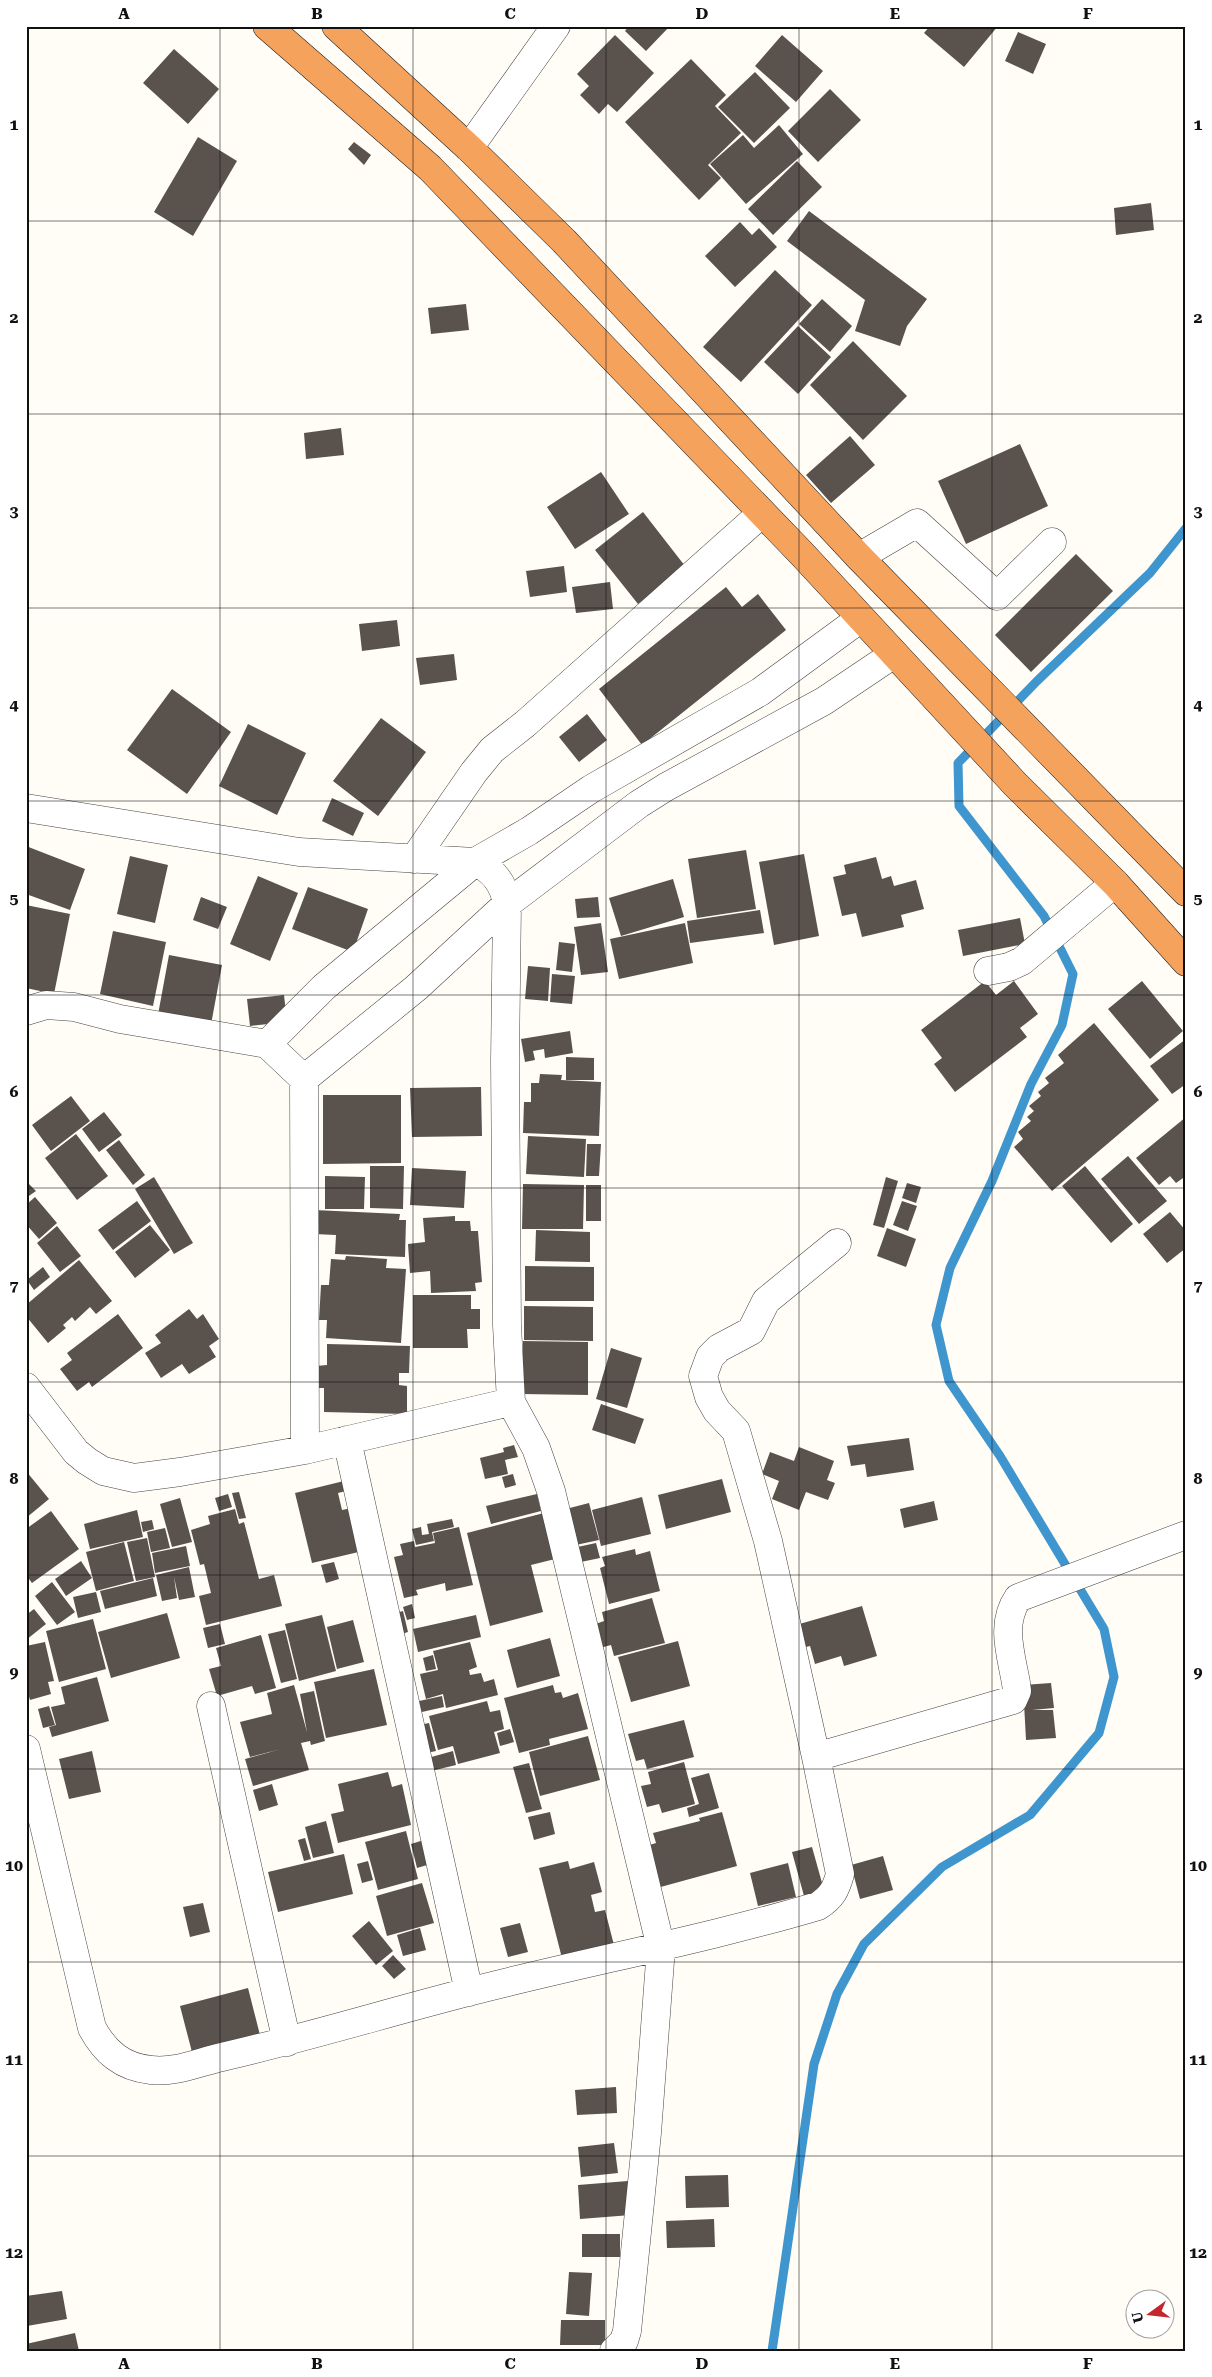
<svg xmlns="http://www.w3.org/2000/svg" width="1212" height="2377" font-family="'Roboto Serif',serif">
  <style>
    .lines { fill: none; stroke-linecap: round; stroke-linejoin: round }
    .stream { stroke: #3f96cf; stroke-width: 9 }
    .building { fill: #5a524d }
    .minor-casing { stroke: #444; stroke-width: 29 }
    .highway-casing { stroke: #222; stroke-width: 29 }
    .minor { stroke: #fff; stroke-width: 28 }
    .highway { stroke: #f5a25d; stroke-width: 28 }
    .grid { fill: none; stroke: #111; stroke-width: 1; stroke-opacity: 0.55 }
    .neatline { fill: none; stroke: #111; stroke-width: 2 }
    .grid-label { font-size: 16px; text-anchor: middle; font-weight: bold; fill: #111 }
  </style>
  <rect width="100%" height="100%" fill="#fffdf5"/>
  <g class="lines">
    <path class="stream" d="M772,2351L814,2064L837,1994L864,1944L942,1867L1030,1815L1099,1733L1114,1677L1104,1629L1000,1456L949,1381L936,1325L950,1268L992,1181L1031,1084L1062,1025L1073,974L1044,916L959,806L958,763L1037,681L1150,573L1186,528"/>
  </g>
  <path class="building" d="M629,26H670L646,51L625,31Z
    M930,26H998L964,67L924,33Z
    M1018,32L1046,44L1033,74L1005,61Z
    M615,35L654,73L617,112L608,104L599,114L580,95L589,86L577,74Z
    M782,35L823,71L796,102L755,66Z
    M174,49L219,89L188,124L143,83Z
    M691,59L726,95L715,106L741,133L708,165L721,178L699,200L625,122Z
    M755,72L790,108L754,143L718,107Z
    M830,89L861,120L818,162L788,131Z
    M779,125L803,154L746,204L710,164L743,135L754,148Z
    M198,137L237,161L193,236L154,212Z
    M354,142L371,155L364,165L348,149Z
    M797,161L822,187L773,235L748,209Z
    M1151,203L1154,230L1116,235L1114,208Z
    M809,211L927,299L907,326L900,346L855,331L865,300L787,241Z
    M740,222L752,235L759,228L777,247L735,287L705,256Z
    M775,270L812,305L741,382L703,347Z
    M822,299L852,326L830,352L799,324Z
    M466,304L469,330L431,334L428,308Z
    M798,326L831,357L798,394L764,362Z
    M853,341L907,396L863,440L810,385Z
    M341,428L344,455L306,459L304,433Z
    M850,436L875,465L831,503L806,475Z
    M1020,444L1048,506L966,544L938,481Z
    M601,472L629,514L575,549L547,507Z
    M643,512L685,566L638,604L595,550Z
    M1076,554L1113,591L1031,672L995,635Z
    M564,566L567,592L530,597L526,571Z
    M610,582L613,609L576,613L572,587Z
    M726,587L742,607L758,594L786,630L642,745L599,689Z
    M397,620L400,646L362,651L359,624Z
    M454,654L457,680L420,685L416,658Z
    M172,689L231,732L187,794L127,750Z
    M587,714L607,740L579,762L559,737Z
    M381,718L426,752L378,816L333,781Z
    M248,724L306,753L277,815L219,786Z
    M332,798L364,813L353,836L322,821Z
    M26,846L85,869L70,910L26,894Z
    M746,850L756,909L697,918L688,859Z
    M804,854L819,936L774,945L759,862Z
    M130,856L168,865L155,923L117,914Z
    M876,857L882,879L891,876L894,886L916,880L924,909L901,915L904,927L862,937L856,913L842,916L833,877L846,874L844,865Z
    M258,876L298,893L270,961L230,944Z
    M673,879L684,917L621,936L609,898Z
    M308,887L368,909L353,952L292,929Z
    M201,897L227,907L218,929L193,920Z
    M598,897L600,917L577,918L575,899Z
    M26,905L70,914L54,994L26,988Z
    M760,910L764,933L690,943L687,921Z
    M1020,918L1025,944L963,956L958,930Z
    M601,923L608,972L581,975L574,927Z
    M685,923L693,963L619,979L610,939Z
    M113,931L166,942L153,1006L100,994Z
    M559,942L575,944L572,972L556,970Z
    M169,955L222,965L210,1030L157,1020Z
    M528,966L550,968L548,1001L525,999Z
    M552,974L575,976L572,1004L550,1002Z
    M985,981L996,995L1014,981L1038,1014L1020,1028L1027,1037L955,1092L934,1064L942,1058L921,1030Z
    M1142,981L1183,1031L1150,1059L1108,1009Z
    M284,995L287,1022L250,1026L247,999Z
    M1094,1023L1159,1100L1052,1191L1014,1147L1023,1139L1018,1132L1031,1121L1027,1117L1034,1111L1029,1106L1041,1096L1038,1092L1049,1083L1045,1078L1064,1063L1058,1055Z
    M570,1031L573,1053L545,1058L544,1049L533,1051L535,1060L525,1062L521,1039Z
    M1186,1039V1084L1172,1094L1150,1066Z
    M566,1057L594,1058V1080H566Z
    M540,1074L562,1075L561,1080L601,1082L599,1136L523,1133L524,1102H531V1083H539Z
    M481,1087L482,1136L412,1137L410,1088Z
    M323,1095H401V1163L323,1164Z
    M71,1096L90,1121L51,1151L32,1125Z
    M104,1112L122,1135L99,1152L82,1129Z
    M1186,1117V1176L1176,1183L1170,1176L1159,1185L1136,1158Z
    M76,1134L108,1176L77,1200L45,1158Z
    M528,1136L586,1139L584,1177L526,1174Z
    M119,1140L145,1175L133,1185L106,1150Z
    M587,1144H601L599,1176H586Z
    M1128,1156L1167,1201L1139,1224L1101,1179Z
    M370,1166H404L403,1209L370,1208Z
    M1085,1166L1133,1224L1111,1243L1062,1186Z
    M412,1168L466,1171L464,1208L410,1205Z
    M325,1176L365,1177L364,1209H325Z
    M154,1177L193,1243L174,1254L135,1189Z
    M886,1177L898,1181L884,1228L873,1225Z
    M26,1181L36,1191L26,1198Z
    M907,1183L921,1187L916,1203L902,1198Z
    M523,1184L584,1185L583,1229H522Z
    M586,1185H601V1221H586Z
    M35,1197L57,1223L39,1239L26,1224V1205Z
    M137,1201L151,1221L113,1250L98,1230Z
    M902,1201L917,1206L908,1231L893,1225Z
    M314,1210L400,1214L399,1220H406L405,1257L335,1254L336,1235L314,1234Z
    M1170,1212L1186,1231V1248L1167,1263L1143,1234Z
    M455,1216V1221H470L471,1231H478L482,1282L475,1283L476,1291L431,1293L430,1271L410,1273L408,1244L425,1242L423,1218Z
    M150,1225L170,1250L135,1278L115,1252Z
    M57,1226L81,1256L60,1272L37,1243Z
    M887,1228L916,1239L906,1267L877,1256Z
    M536,1230L590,1232V1262L535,1261Z
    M346,1256L387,1259L386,1268L406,1269L401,1343L326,1338L327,1320H319L321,1285H329L331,1259L345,1260Z
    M79,1260L112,1301L96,1314L90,1307L75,1321L72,1317L63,1325L66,1328L48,1343L26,1316V1305Z
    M525,1266L594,1267V1301H525Z
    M43,1267L50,1277L34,1290L27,1280Z
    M413,1295H471V1309H480V1329H467L468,1348H413Z
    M524,1306L593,1307V1341L524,1340Z
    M189,1309L197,1319L203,1314L219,1339L209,1346L216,1357L189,1374L182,1364L161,1378L145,1353L161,1343L155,1335Z
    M118,1314L143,1348L92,1387L89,1382L77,1391L60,1369L72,1360L67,1353Z
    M523,1341L588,1342V1395L522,1394Z
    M327,1344L410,1346L409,1373H399V1385L407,1386V1414L324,1412V1388H316V1366L327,1365Z
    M611,1348L642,1358L627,1408L596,1399Z
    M601,1404L644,1419L635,1444L592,1430Z
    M909,1438L914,1470L867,1477L865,1464L851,1466L847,1446Z
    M514,1445L518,1457L505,1460L508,1474L485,1479L480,1458L504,1452L503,1448Z
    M799,1447L834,1461L827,1480L835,1483L828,1500L806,1492L799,1510L772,1499L779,1481L762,1474L770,1452L794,1461Z
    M26,1471L49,1499L26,1518Z
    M513,1474L516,1485L505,1488L502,1477Z
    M722,1479L731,1512L666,1529L658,1495Z
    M348,1480L350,1490L338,1493L342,1510L357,1507L367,1550L312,1563L295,1493Z
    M239,1492L246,1518L239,1519L232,1493Z
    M228,1494L232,1507L219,1511L215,1498Z
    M537,1494L541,1511L491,1524L486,1506Z
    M642,1497L651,1534L601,1546L592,1510Z
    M180,1498L192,1542L172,1547L160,1504Z
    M934,1501L938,1520L904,1528L900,1509Z
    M589,1503L599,1540L571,1546L562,1510Z
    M235,1509L239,1524L244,1522L259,1579L274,1575L282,1606L206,1625L199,1596L211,1593L204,1564L200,1565L191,1530L210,1524L208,1516Z
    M137,1510L143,1537L90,1549L84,1524Z
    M51,1511L79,1549L32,1583L26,1575V1529Z
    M544,1513L555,1559L531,1565L543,1612L490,1626L467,1533Z
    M452,1519L454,1527L432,1532L434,1541L416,1545L412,1529L421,1527L422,1535L429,1534L427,1524Z
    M152,1520L154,1529L143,1532L141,1522Z
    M459,1527L473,1585L446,1591L445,1583L416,1590L418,1595L404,1598L394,1557L403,1555L400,1544L414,1541L415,1547L435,1543L433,1533Z
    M165,1528L170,1548L151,1552L147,1532Z
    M147,1538L155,1577L136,1581L127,1542Z
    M124,1542L134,1581L96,1591L86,1552Z
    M596,1543L600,1558L576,1563L573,1548Z
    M186,1546L190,1566L155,1573L152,1553Z
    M635,1549L636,1555L650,1551L660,1591L609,1604L600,1568L605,1566L602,1557Z
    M81,1561L92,1578L66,1596L55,1579Z
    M334,1562L339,1579L326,1583L321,1565Z
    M189,1567L195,1597L179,1600L174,1577L177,1598L162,1601L156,1575Z
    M153,1578L157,1596L105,1609L100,1591Z
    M52,1582L75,1612L57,1625L35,1596Z
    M96,1592L101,1612L78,1618L73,1597Z
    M652,1598L665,1643L614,1656L611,1645L600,1648L593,1625L604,1621L602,1612Z
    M412,1604L415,1618L407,1620L403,1607Z
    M862,1606L877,1656L844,1666L841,1656L815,1664L810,1646L802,1648L796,1625Z
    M34,1609L46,1624L26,1640V1615Z
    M403,1611L408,1632L398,1635L392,1614Z
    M167,1613L180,1658L111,1678L98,1632Z
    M322,1615L336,1671L299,1681L285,1624Z
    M476,1615L481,1637L418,1652L413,1629Z
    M93,1619L106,1669L59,1682L46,1631Z
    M353,1620L364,1662L337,1669L327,1627Z
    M220,1624L225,1644L208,1648L203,1628Z
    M285,1630L297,1679L281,1683L268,1634Z
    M261,1635L276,1688L255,1694L252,1686L217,1696L209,1669L221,1666L216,1648Z
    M550,1638L560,1676L517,1688L507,1650Z
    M678,1641L690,1686L631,1702L618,1657Z
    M45,1642L54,1681L48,1682L51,1694L30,1700L28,1693H26V1646Z
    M470,1642L477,1667L469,1670L470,1675L481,1673L484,1682L494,1679L498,1695L446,1708L443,1694L426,1699L420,1674L438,1670L433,1651Z
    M433,1655L436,1669L426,1671L423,1658Z
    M374,1669L387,1725L326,1738L314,1682Z
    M97,1677L109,1721L52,1737L49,1727L56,1725L51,1707L65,1704L61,1687Z
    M1051,1683L1054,1708L1032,1710H1053L1056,1738L1026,1740L1023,1685Z
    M294,1685L307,1732L300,1694L314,1691L325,1741L311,1745L310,1741L301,1743L309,1770L253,1786L245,1759L281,1749L250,1757L240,1722L272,1714L267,1693Z
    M553,1685L555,1693L561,1692L563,1698L578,1693L588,1729L549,1739L550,1745L519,1753L504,1698Z
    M442,1696L444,1707L413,1714L410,1703Z
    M487,1701L490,1712L500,1710L504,1729L494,1732L500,1753L458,1764L453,1746L438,1750L429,1716Z
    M49,1706L55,1725L43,1728L38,1709Z
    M684,1720L694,1757L647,1769L644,1759L636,1761L628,1734Z
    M429,1723L436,1751L422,1754L415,1726Z
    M510,1729L514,1742L500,1746L497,1733Z
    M588,1736L600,1780L540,1796L529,1752Z
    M92,1751L101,1792L69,1799L59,1759Z
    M453,1751L456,1765L427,1772L424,1759Z
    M684,1762L695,1804L662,1813L659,1804L647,1807L641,1786L651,1784L648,1772Z
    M529,1763L542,1809L526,1813L513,1767Z
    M388,1772L392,1787L402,1784L411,1825L338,1843L331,1814L344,1811L338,1784Z
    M709,1773L719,1808L689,1817L687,1808L699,1804L691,1778Z
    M272,1784L278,1805L259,1811L253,1790Z
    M550,1812L555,1834L534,1840L528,1817Z
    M722,1812L737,1866L657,1888L643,1847L656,1843L653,1833L700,1821L699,1818Z
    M326,1821L334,1853L313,1858L305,1827Z
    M406,1831L418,1879L378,1890L365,1842Z
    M305,1838L311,1859L304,1861L298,1840Z
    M427,1839L434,1863L417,1868L411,1844Z
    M812,1847L824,1890L804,1896L792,1852Z
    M344,1854L353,1894L278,1912L268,1872Z
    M883,1856L893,1890L860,1899L851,1865Z
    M368,1861L373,1880L362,1883L357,1864Z
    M568,1861L570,1869L594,1862L602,1892L591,1895L595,1912L605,1910L616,1953L564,1966L539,1868Z
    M788,1863L796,1897L758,1906L750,1873Z
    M422,1883L434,1923L387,1936L376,1896Z
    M203,1903L210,1932L190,1937L183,1907Z
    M369,1921L393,1951L376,1965L352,1936Z
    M520,1923L528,1952L508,1957L500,1928Z
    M420,1928L426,1950L403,1956L397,1935Z
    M393,1955L406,1969L394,1979L382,1966Z
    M248,1988L261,2039L193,2056L180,2006Z
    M616,2087L617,2113L577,2115L575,2090Z
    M614,2143L618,2173L581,2177L578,2147Z
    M728,2175L729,2207L686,2208L685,2176Z
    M628,2181L631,2215L580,2219L578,2185Z
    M714,2219L715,2247L667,2248L666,2221Z
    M582,2234H620V2257H582Z
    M569,2272L592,2273L589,2316L566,2314Z
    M62,2291L67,2319L27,2326L26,2296Z
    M561,2320H605V2345H560Z
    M75,2333L79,2351H26V2344Z"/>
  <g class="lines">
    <g class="minor-casing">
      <path id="minor" d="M469,148L556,26
        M859,557L917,523L997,596L1052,542
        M26,808L299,852L475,862C494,870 504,884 507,904L505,1061L507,1325L511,1402L536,1448L551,1491L661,1948L647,2133L627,2331L624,2341L614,2351
        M414,859L474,772L492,750L525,724L762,513
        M988,971L1009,967L1022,961L1115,883
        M26,1011L46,1005L74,1007L120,1019L267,1044L304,1079L305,1450
        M267,1044L324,987L475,862L529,831L591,789L760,692L861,618
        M304,1079L416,988L507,904L639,804L666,787L824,701L894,654
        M26,1387L76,1452L87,1461L103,1471L134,1478L180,1472L305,1450L511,1402
        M347,1440L469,1992
        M211,1706L287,2042
        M26,1749L92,2028C105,2052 122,2067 151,2070C176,2073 199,2062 222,2057C305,2038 386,2013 468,1992C584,1962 703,1940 818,1906C832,1897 836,1889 840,1874L816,1757L768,1541L736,1431L717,1411L709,1397L703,1376L710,1357L719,1348L751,1331L766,1301L837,1243
        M816,1757L1013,1700L1017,1691L1016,1683C1011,1654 1000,1624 1018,1598L1186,1535"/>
    </g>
    <g class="highway-casing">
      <path id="highway" d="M267,26L430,168L803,555L1015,784L1115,883L1186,962
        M336,26L469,148L564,241L859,557L1186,892"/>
    </g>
    <use href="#minor" class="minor"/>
    <use href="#highway" class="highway"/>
  </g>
  <path class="grid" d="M220,26V2351M413,26V2351M606,26V2351M799,26V2351M992,26V2351M26,221H1186M26,414H1186M26,608H1186M26,801H1186M26,995H1186M26,1188H1186M26,1382H1186M26,1575H1186M26,1769H1186M26,1962H1186M26,2156H1186"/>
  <rect width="1212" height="2377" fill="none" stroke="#ffffff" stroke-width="55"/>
  <g transform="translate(1150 2314) rotate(255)"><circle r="24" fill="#ffffff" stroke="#a0a0a0"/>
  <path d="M0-4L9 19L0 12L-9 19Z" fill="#c4262e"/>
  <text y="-8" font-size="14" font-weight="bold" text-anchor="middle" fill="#111111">U</text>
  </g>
  <rect x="28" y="28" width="1156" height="2322" class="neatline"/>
  <g class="grid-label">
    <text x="124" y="19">A</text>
    <text x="317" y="19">B</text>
    <text x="510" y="19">C</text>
    <text x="702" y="19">D</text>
    <text x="895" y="19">E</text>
    <text x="1088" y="19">F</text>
    <text x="14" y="130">1</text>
    <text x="1198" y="130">1</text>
    <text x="14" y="323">2</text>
    <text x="1198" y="323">2</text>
    <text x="14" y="517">3</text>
    <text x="1198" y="517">3</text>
    <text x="14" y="710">4</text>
    <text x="1198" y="710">4</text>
    <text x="14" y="904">5</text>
    <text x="1198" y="904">5</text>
    <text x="14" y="1097">6</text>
    <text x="1198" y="1097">6</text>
    <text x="14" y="1291">7</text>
    <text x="1198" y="1291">7</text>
    <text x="14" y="1484">8</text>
    <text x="1198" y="1484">8</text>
    <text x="14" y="1678">9</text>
    <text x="1198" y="1678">9</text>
    <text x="14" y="1871">10</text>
    <text x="1198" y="1871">10</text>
    <text x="14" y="2065">11</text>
    <text x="1198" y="2065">11</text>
    <text x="14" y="2258">12</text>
    <text x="1198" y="2258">12</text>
    <text x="124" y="2369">A</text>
    <text x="317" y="2369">B</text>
    <text x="510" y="2369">C</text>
    <text x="702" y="2369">D</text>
    <text x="895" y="2369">E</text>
    <text x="1088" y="2369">F</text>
  </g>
</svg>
